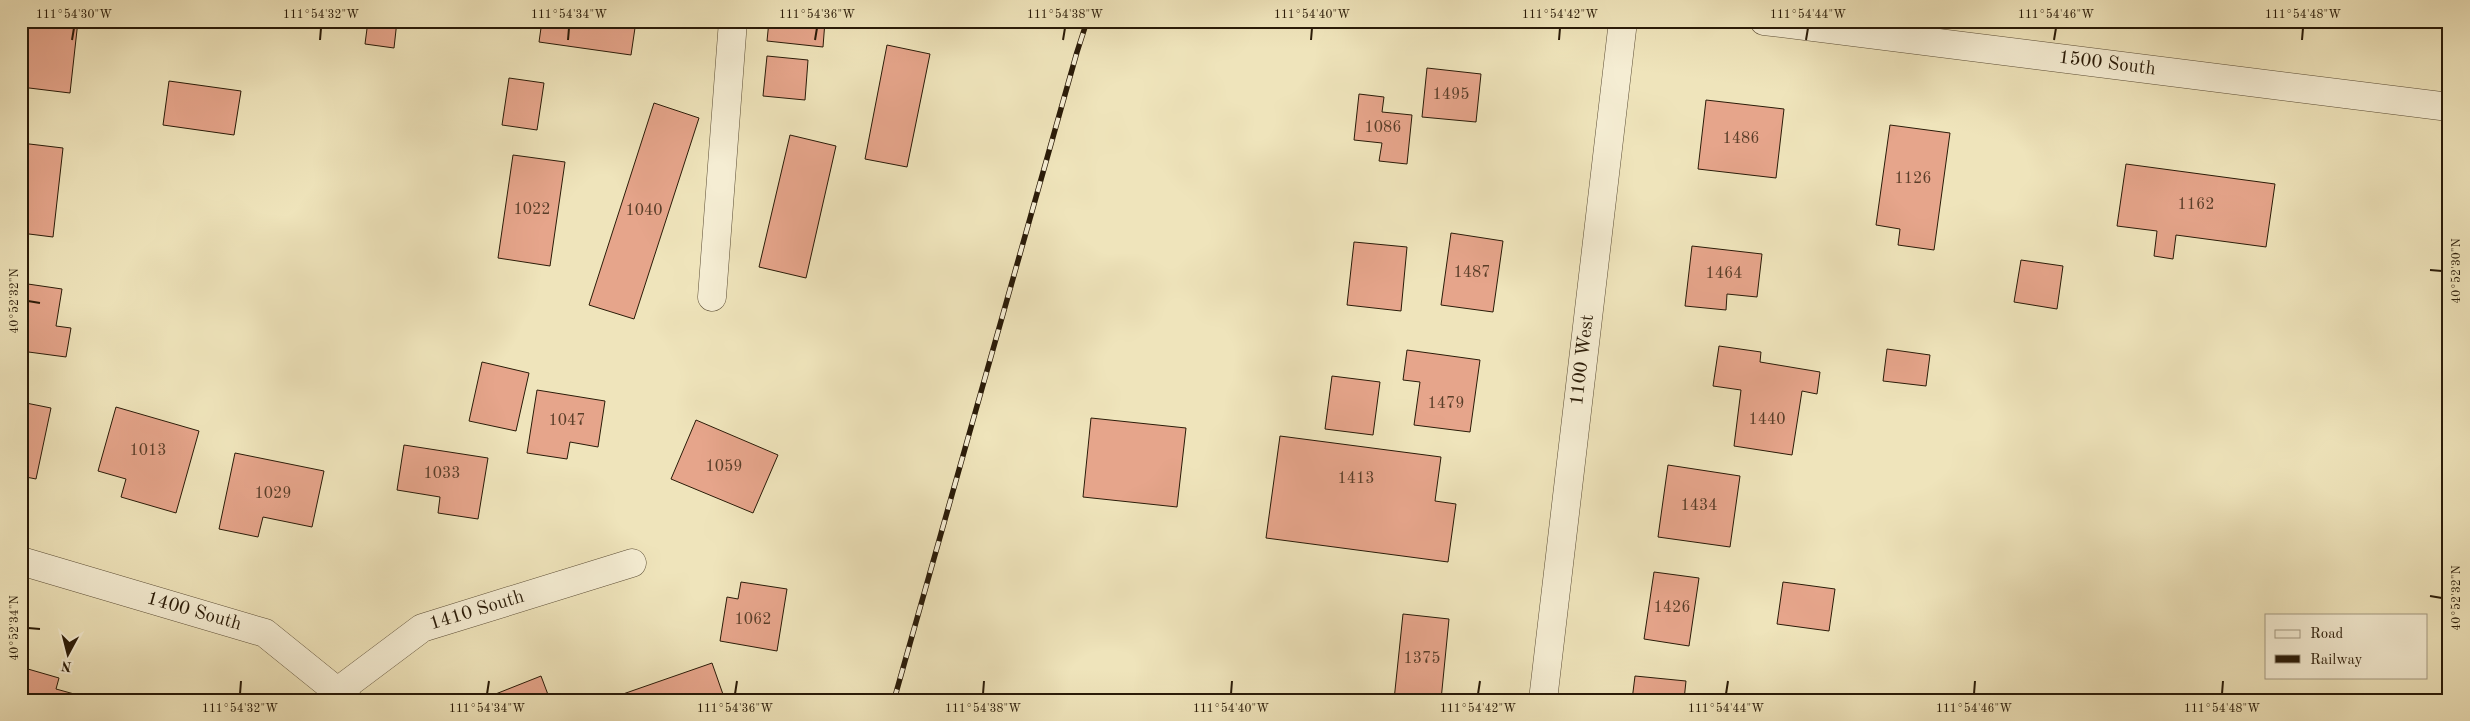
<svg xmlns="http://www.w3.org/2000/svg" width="2470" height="721" font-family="'Old Standard TT',serif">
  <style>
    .building { fill: #e6a58b; stroke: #2a1b08 }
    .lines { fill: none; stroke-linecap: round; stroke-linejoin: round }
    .minor-casing { stroke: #5b4d35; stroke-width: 29 }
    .minor { stroke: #f5edd3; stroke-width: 28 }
    .rail-casing { stroke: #2a1b08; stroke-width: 5.5 }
    .rail { stroke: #f5edd3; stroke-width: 4; stroke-dasharray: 11; stroke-linecap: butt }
    .ticks { fill: none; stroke: #2a1b08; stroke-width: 2 }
    .labels { text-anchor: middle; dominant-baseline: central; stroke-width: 4.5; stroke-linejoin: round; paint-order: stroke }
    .number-label { font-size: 16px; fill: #593e29 }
    .street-label { font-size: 19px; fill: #2a1b08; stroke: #f5edd3 }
    .neatline { fill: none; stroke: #2a1b08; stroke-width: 2 }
    .ticks-label { font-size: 12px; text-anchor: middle; fill: #2a1b08 }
  </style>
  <rect width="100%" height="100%" fill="#efe4bb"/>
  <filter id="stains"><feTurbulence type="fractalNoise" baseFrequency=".004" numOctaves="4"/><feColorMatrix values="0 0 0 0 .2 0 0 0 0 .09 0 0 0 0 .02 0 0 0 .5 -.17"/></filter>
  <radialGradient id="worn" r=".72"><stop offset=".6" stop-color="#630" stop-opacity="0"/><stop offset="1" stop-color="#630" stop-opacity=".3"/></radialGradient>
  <path class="building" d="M23,21H78L70,93L21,87Z
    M368,21H397L394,48L365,44Z
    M542,21H636L631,55L539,42Z
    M769,21H825L823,47L767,41Z
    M887,45L930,54L907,167L865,159Z
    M767,56L808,60L805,100L763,96Z
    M1427,68L1481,74L1476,122L1422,117Z
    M509,78L544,83L537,130L502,125Z
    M169,81L241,91L234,135L163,125Z
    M1359,94L1384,97L1382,112L1412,115L1407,164L1379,161L1382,143L1354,140Z
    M1706,100L1784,109L1776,178L1698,169Z
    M654,103L699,118L634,319L589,305Z
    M1890,125L1950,133L1934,250L1898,245L1900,229L1876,225Z
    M790,135L836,146L806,278L759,267Z
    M21,143L63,148L53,237L21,233Z
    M513,155L565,162L550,266L498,258Z
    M2126,164L2275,184L2266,247L2176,235L2173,259L2154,256L2157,231L2117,226Z
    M1451,233L1503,241L1493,312L1441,305Z
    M1354,242L1407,247L1401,311L1347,305Z
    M1692,246L1762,254L1757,297L1727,294L1726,310L1685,306Z
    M2021,260L2063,266L2057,309L2014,302Z
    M21,283L62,289L56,326L71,328L66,357L21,351Z
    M1719,346L1761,352L1760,362L1820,372L1817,394L1802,391L1792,455L1734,446L1741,390L1713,386Z
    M1887,349L1930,355L1926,386L1883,381Z
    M1407,350L1480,360L1470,432L1414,425L1420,382L1403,380Z
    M482,362L529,373L516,431L469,421Z
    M1332,376L1380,382L1373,435L1325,429Z
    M537,390L605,401L598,447L570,442L567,459L527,453Z
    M21,402L51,408L36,479L21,476Z
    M116,407L199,431L176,513L121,497L126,479L98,471Z
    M1091,418L1186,428L1177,507L1083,497Z
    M696,420L778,455L753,513L671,479Z
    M1280,436L1441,457L1435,501L1456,504L1448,562L1266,538Z
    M404,445L488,458L478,519L438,513L440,497L397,490Z
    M235,453L324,471L312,527L263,517L258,537L219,529Z
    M1668,465L1740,476L1730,547L1658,537Z
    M1654,572L1699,578L1689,646L1644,639Z
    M741,582L787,589L777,651L720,641L727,597L738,599Z
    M1783,582L1835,589L1829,631L1777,624Z
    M1403,614L1449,619L1441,700H1394Z
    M712,663L725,700H625L623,694Z
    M21,667L59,678L56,689L96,700H21Z
    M541,676L550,700H483V699Z
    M1635,676L1686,681L1684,700H1632Z"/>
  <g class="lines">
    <g class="minor-casing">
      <path id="minor" d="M1764,21L2449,107
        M712,297L733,21
        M21,561L265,633L348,700
        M338,691L422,628L632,563
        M1543,700L1623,21"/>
    </g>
    <use href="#minor" class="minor"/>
    <g class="rail-casing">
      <path id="rail" d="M894,700L1077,52L1087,21"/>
    </g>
    <use href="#rail" class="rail"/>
  </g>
  <path class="ticks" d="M72,40L74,28M320,40L321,28M568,40L569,28M815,40L817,28M1063,40L1065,28M1311,40L1312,28M1559,40L1560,28M1806,40L1808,28M2054,40L2056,28M2302,40L2303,28M2430,270L2442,271M28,301L40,303M2430,596L2442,598M28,628L40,629M240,694L241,681M487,694L489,681M735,694L737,681M983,694L984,681M1231,694L1232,681M1478,694L1480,681M1726,694L1728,681M1974,694L1975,681M2222,694L2223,681"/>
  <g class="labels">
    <g class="number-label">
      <text x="1451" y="95">1495</text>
      <text x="1383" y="128">1086</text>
      <text x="1741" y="139">1486</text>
      <text x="1913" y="179">1126</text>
      <text x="2196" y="205">1162</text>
      <text x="532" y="210">1022</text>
      <text x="644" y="211">1040</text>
      <text x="1472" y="273">1487</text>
      <text x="1724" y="274">1464</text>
      <text x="1446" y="404">1479</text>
      <text x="1767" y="420">1440</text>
      <text x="567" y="421">1047</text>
      <text x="148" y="451">1013</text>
      <text x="724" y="467">1059</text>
      <text x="442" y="474">1033</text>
      <text x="1356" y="479">1413</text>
      <text x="273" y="494">1029</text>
      <text x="1699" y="506">1434</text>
      <text x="1672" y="608">1426</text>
      <text x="753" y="620">1062</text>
      <text x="1422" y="659">1375</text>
    </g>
    <g class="street-label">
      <text transform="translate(2107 64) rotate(7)">1500 South</text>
      <text transform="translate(1583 360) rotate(-83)">1100 West</text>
      <text transform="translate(477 611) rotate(-17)">1410 South</text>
      <text transform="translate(194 612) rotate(16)">1400 South</text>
    </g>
  </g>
  <rect width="2470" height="721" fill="none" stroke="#efe4bb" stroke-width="55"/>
  <rect x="2265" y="614" width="162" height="65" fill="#f5edd3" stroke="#a49982"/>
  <rect x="2275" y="630" width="25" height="8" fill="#f5edd3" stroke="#a49982"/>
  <text x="2310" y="638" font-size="15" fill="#2a1b08">Road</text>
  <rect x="2275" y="655" width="25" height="8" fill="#2a1b08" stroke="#a49982"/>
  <text x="2310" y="664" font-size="15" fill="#2a1b08">Railway</text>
  <g transform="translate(68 654) rotate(187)" stroke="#f5edd3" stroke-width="4" paint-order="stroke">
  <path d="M0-4L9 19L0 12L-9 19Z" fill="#2a1b08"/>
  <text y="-8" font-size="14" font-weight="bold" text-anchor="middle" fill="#2a1b08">N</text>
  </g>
  <rect x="28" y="28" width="2414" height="666" class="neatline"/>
  <g class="ticks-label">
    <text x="74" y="18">111°54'30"W</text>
    <text x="321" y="18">111°54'32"W</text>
    <text x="569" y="18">111°54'34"W</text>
    <text x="817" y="18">111°54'36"W</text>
    <text x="1065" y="18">111°54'38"W</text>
    <text x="1312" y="18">111°54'40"W</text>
    <text x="1560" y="18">111°54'42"W</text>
    <text x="1808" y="18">111°54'44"W</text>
    <text x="2056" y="18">111°54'46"W</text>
    <text x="2303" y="18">111°54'48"W</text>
    <text transform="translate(2456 271) rotate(-90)" y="4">40°52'30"N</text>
    <text transform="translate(14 301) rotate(-90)" y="4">40°52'32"N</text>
    <text transform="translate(2456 598) rotate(-90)" y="4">40°52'32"N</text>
    <text transform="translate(14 628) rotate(-90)" y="4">40°52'34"N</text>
    <text x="240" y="712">111°54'32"W</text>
    <text x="487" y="712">111°54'34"W</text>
    <text x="735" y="712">111°54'36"W</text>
    <text x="983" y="712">111°54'38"W</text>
    <text x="1231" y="712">111°54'40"W</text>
    <text x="1478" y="712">111°54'42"W</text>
    <text x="1726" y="712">111°54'44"W</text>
    <text x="1974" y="712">111°54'46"W</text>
    <text x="2222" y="712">111°54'48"W</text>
  </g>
  <rect width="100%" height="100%" filter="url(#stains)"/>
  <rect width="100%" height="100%" fill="url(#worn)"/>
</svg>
